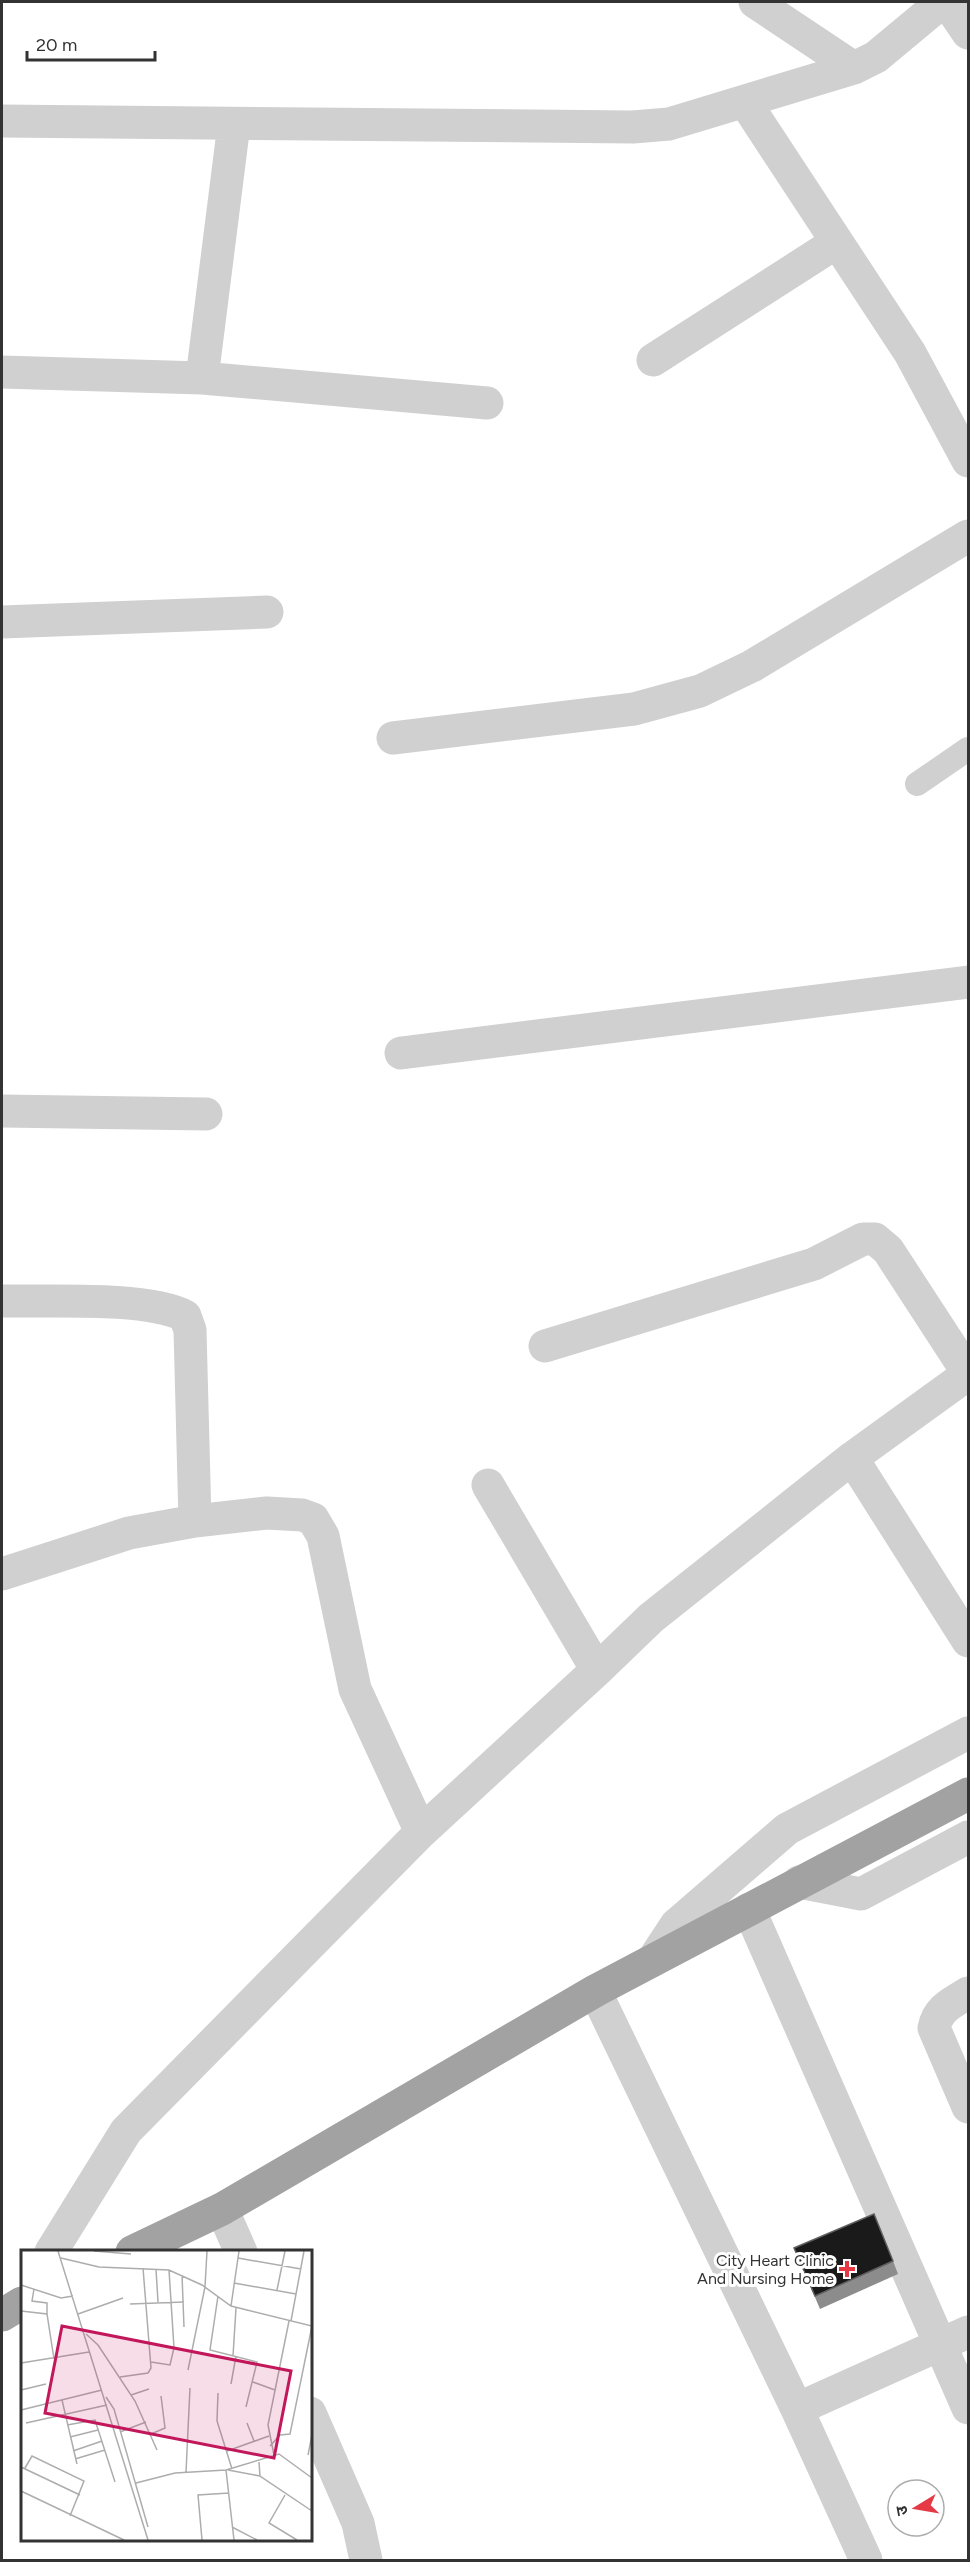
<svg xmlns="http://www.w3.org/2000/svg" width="970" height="2562" font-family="Figtree,'Noto Sans Devanagari',sans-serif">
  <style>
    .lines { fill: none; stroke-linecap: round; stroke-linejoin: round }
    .service { stroke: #d0d0d0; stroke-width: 24 }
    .minor { stroke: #d0d0d0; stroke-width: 33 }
    .trunk { stroke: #a2a2a2; stroke-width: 33 }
    .wall { fill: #8c8c8c }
    .building { fill: #1a1a1a; stroke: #5f5f5f; stroke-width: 1.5 }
    .poi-dot { fill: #e63946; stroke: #fff; stroke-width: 2 }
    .labels { text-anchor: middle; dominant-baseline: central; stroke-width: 6; stroke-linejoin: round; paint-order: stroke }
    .poi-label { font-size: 16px; fill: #333; stroke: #fff; text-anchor: end }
    .inset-road { fill: none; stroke: #adadad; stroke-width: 1.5 }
    .view { fill: #c2185b; fill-opacity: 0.15; stroke: #c2185b; stroke-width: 3 }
    .inset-edge { fill: none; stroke: #333; stroke-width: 3 }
  </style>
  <rect width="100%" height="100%" fill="#fff"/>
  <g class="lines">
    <path class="service" d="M917,784L968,749"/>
    <path class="minor" d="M755,2L854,68
      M947,2L968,33
      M745,102L910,353L968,461
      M2,121L633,127L669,124L854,68L876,57L942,2
      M653,360L837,242
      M2,372L202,378L487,403
      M202,378L234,124
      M2,622L267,612
      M393,738L634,709L700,691L752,666L968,536
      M401,1053L968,982
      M2,1111L206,1114
      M2,1301C47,1302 147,1296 185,1316L190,1330L195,1521
      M545,1346L814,1264L863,1239H875L888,1250L968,1373
      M852,1458L968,1641
      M488,1485L597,1670
      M2,1574L129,1533L195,1521L267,1513L302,1515L313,1519L323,1536L355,1689L421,1832
      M799,1882L861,1894L968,1837
      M749,1909L968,2408
      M653,1960L676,1925L787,1829L968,1733
      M595,1991L797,2409L866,2560
      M968,1993C952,2003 938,2008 934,2028L968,2107
      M222,2209L241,2252
      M51,2252L126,2131L421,1832L597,1670L651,1618L852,1458L968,1374
      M797,2409L968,2332
      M310,2413L358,2523L366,2560"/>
    <path class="trunk" d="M132,2252L222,2209L595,1991L968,1794
      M2,2315L22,2303"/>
  </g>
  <path class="wall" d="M794,2248L893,2261L898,2274L820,2309Z"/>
  <path class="building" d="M874,2214L893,2261L815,2296L794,2248Z"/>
  <path class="poi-dot" d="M844 2260h6v6h6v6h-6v6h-6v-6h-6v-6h6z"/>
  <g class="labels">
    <g class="poi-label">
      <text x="834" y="2260">City Heart Clinic<tspan x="834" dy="18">And Nursing Home</tspan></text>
    </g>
  </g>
  <g transform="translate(21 2250)">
    <rect width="291" height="291" fill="#fff"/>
    <path class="inset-road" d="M37,1L127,290M73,1L110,4M40,8L78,17L148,20L181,35L210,56L291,76L269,184L259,185L249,196M217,8L280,19M135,19L137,52M161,25L163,77M213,33L275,44M0,35L40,48L52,46M13,39L11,51L26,53V64M256,40L264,1M197,46L189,100L236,112L225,157M109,54L163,52M210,56L218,1M0,61L26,64L33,109M57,64L102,48M270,71L283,1M65,84L77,95L114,151L136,200M212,106L215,58M130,112L149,115L153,98L148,20M0,113L68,102M167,120L184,37L186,1M99,127L127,123L130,118L122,18M232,132L254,140M210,134L215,106M0,140L25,134M197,143L196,171L211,219M110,145L128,139M85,147L93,159L127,277M41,150L56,214M0,160L81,140M5,173L86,155M226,173L233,191M46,175L74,170L94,232M99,182L125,172M130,184L144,178L140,146M49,187L77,180M52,201L81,191M206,201L248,186M253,205L247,175L268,71M287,205L291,185M54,209L84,200M238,212L239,226L291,261M0,217L59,245M4,218L11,206L63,231L49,266M205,220L213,290M207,220L239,226M165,222L169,138M115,233L154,223L205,220L258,204L291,228M0,241L103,290M264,245L248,273L276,290M211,277L236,290M181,290L177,245L208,243"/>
    <path class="view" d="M41,76L270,121L253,208L24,163Z"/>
    <rect width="291" height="291" class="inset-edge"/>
  </g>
  <rect width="970" height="2562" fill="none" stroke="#333333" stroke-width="6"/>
  <g transform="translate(916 2508) rotate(259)"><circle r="28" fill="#ffffff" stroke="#adadad" stroke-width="1.5"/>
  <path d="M0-4.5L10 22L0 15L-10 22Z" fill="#e63946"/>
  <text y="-9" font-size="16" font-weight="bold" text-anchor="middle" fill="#333333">उ</text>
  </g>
  <path d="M27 51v9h128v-9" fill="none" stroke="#333333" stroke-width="3"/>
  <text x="36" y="51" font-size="18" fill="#333333" stroke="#ffffff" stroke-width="4.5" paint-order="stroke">20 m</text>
</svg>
